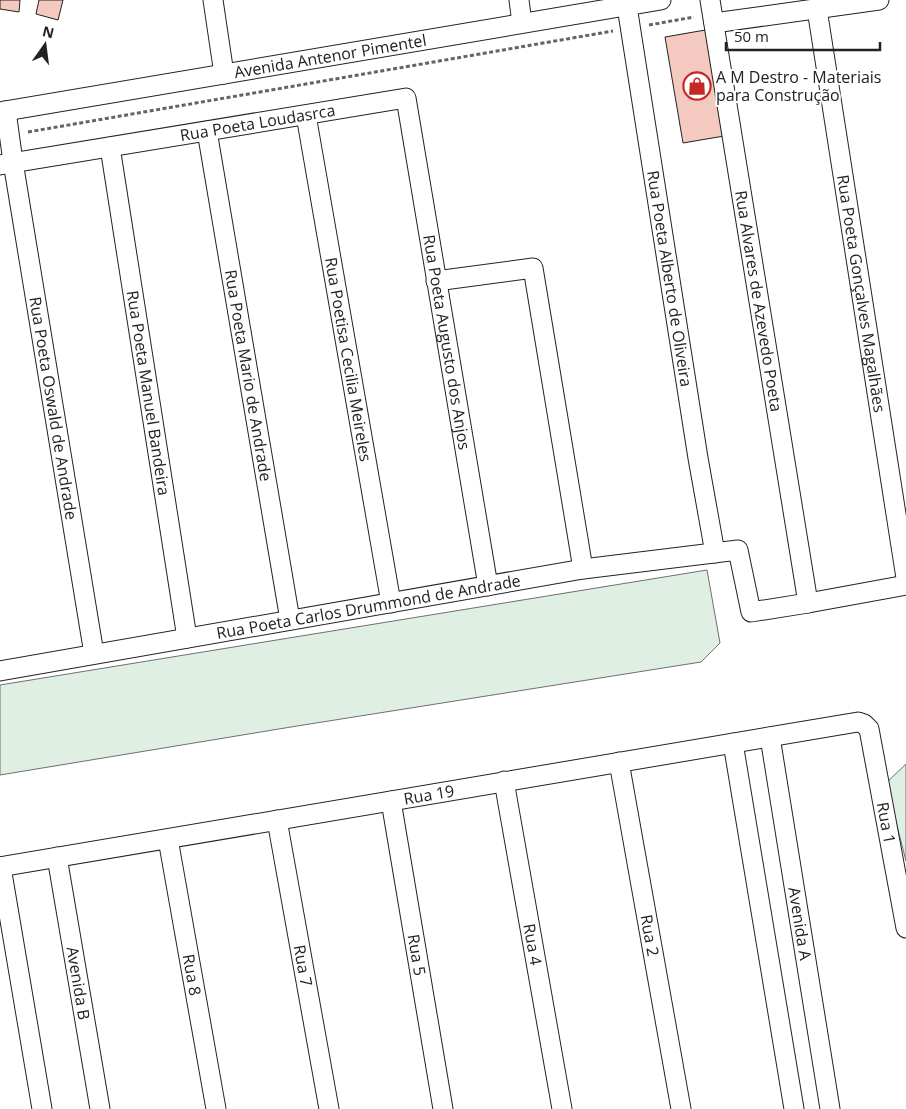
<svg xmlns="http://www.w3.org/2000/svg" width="906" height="1109" font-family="'Open Sans',sans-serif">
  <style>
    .green { fill: #e0efe3; stroke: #6f6f6f }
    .building { fill: #f3c9c0; stroke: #222 }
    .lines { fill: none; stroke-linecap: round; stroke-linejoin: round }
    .minor-casing { stroke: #222; stroke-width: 21 }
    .path { stroke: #646464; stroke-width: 3; stroke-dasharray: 4 2.5; stroke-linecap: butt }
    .minor { stroke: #fff; stroke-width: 19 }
    .labels { text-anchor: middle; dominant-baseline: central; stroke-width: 4; stroke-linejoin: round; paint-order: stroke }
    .street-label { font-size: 16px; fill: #222; stroke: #fff }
    .poi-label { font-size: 16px; fill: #222; stroke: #fff; text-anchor: start }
  </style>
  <rect width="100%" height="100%" fill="#fff"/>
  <path class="green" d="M707,570L720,643L701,662L297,726L0,775V685Z
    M906,764V861L886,783Z"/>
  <path class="building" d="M0,0H20L19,12L0,9Z
    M39,0H63L58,20L36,14Z
    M711,29L730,135L683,143L665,37Z"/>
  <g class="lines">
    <g class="minor-casing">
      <g id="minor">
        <path d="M213,0L224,74"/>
        <path d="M519,0L522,23"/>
        <path id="s1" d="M626,0L698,458L715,553"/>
        <path id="s2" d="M710,0L808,603"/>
        <path id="s3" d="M817,9L906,578"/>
        <path d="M714,23L879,0"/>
        <path id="s4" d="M6,111L13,162L94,654"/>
        <path id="s5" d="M0,112L661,0"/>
        <path id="s6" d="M306,115L391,603"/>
        <path id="s7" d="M207,131L290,620"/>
        <path id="s8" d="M110,147L187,638"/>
        <path id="s9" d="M0,165L406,98L488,586"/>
        <path d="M436,281L533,268L583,569"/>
        <path id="s10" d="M0,671L583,569L738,550L751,612L808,603L906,585"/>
        <path id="s11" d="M770,737L830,1109"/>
        <path d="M733,743L794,1109"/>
        <path id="s12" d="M619,762L681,1109"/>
        <path id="s13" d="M504,781L562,1109"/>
        <path id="s14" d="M391,801L443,1109"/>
        <path id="s15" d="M277,820L329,1109"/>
        <path id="s16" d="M168,839L216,1109"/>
        <path id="s17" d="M57,857L100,1109"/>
        <path id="s18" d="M0,867L858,722L864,724L869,729L906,928"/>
        <path d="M1,867L42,1109"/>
      </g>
    </g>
    <path class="path" d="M649,25L694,17
      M28,132L613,31"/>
    <use href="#minor" class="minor"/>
  </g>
  <defs>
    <g id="shop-ring" transform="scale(1.4375)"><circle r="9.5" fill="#fff" stroke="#c62828" stroke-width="1.5"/><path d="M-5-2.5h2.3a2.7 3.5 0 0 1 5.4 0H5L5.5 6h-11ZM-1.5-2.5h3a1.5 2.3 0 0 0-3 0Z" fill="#c62828"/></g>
  </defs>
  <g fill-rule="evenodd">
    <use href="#shop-ring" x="697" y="86"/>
  </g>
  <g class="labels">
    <g class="street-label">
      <text stroke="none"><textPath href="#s5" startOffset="335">Avenida Antenor Pimentel</textPath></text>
      <text stroke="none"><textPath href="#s9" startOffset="261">Rua Poeta Loudasrca</textPath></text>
      <text stroke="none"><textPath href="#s1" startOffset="282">Rua Poeta Alberto de Oliveira</textPath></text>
      <text stroke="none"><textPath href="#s3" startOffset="288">Rua Poeta Gonçalves Magalhães</textPath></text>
      <text stroke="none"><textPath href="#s2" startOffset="305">Rua Alvares de Azevedo Poeta</textPath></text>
      <text stroke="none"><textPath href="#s9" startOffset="659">Rua Poeta Augusto dos Anjos</textPath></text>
      <text stroke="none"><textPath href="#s6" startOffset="248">Rua Poetisa Cecilia Meireles</textPath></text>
      <text stroke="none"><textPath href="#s7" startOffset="248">Rua Poeta Mario de Andrade</textPath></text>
      <text stroke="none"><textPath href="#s8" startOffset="249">Rua Poeta Manuel Bandeira</textPath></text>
      <text stroke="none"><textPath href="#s4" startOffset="301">Rua Poeta Oswald de Andrade</textPath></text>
      <text stroke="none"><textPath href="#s10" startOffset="374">Rua Poeta Carlos Drummond de Andrade</textPath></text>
      <text stroke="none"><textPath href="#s18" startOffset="435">Rua 19</textPath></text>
      <text stroke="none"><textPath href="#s18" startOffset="979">Rua 1</textPath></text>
      <text stroke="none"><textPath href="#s11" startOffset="189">Avenida A</textPath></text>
      <text stroke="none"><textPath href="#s12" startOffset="176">Rua 2</textPath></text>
      <text stroke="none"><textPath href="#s13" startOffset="166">Rua 4</textPath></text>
      <text stroke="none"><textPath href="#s14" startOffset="156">Rua 5</textPath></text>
      <text stroke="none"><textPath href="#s15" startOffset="148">Rua 7</textPath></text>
      <text stroke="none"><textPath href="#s16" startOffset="138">Rua 8</textPath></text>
      <text stroke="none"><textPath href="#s17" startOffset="128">Avenida B</textPath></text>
    </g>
    <g class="poi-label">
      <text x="716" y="77">A M Destro - Materiais<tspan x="716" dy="18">para Construção</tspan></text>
    </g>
  </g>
  <g transform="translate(45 45) rotate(14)" stroke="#ffffff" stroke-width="4" paint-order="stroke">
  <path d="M0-4L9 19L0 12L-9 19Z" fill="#222222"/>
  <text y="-8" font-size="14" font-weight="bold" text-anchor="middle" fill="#222222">N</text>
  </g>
  <path d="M726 42v8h154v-8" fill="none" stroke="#222222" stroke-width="2.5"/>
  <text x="734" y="42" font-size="15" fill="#222222" stroke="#ffffff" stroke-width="4" paint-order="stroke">50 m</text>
</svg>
